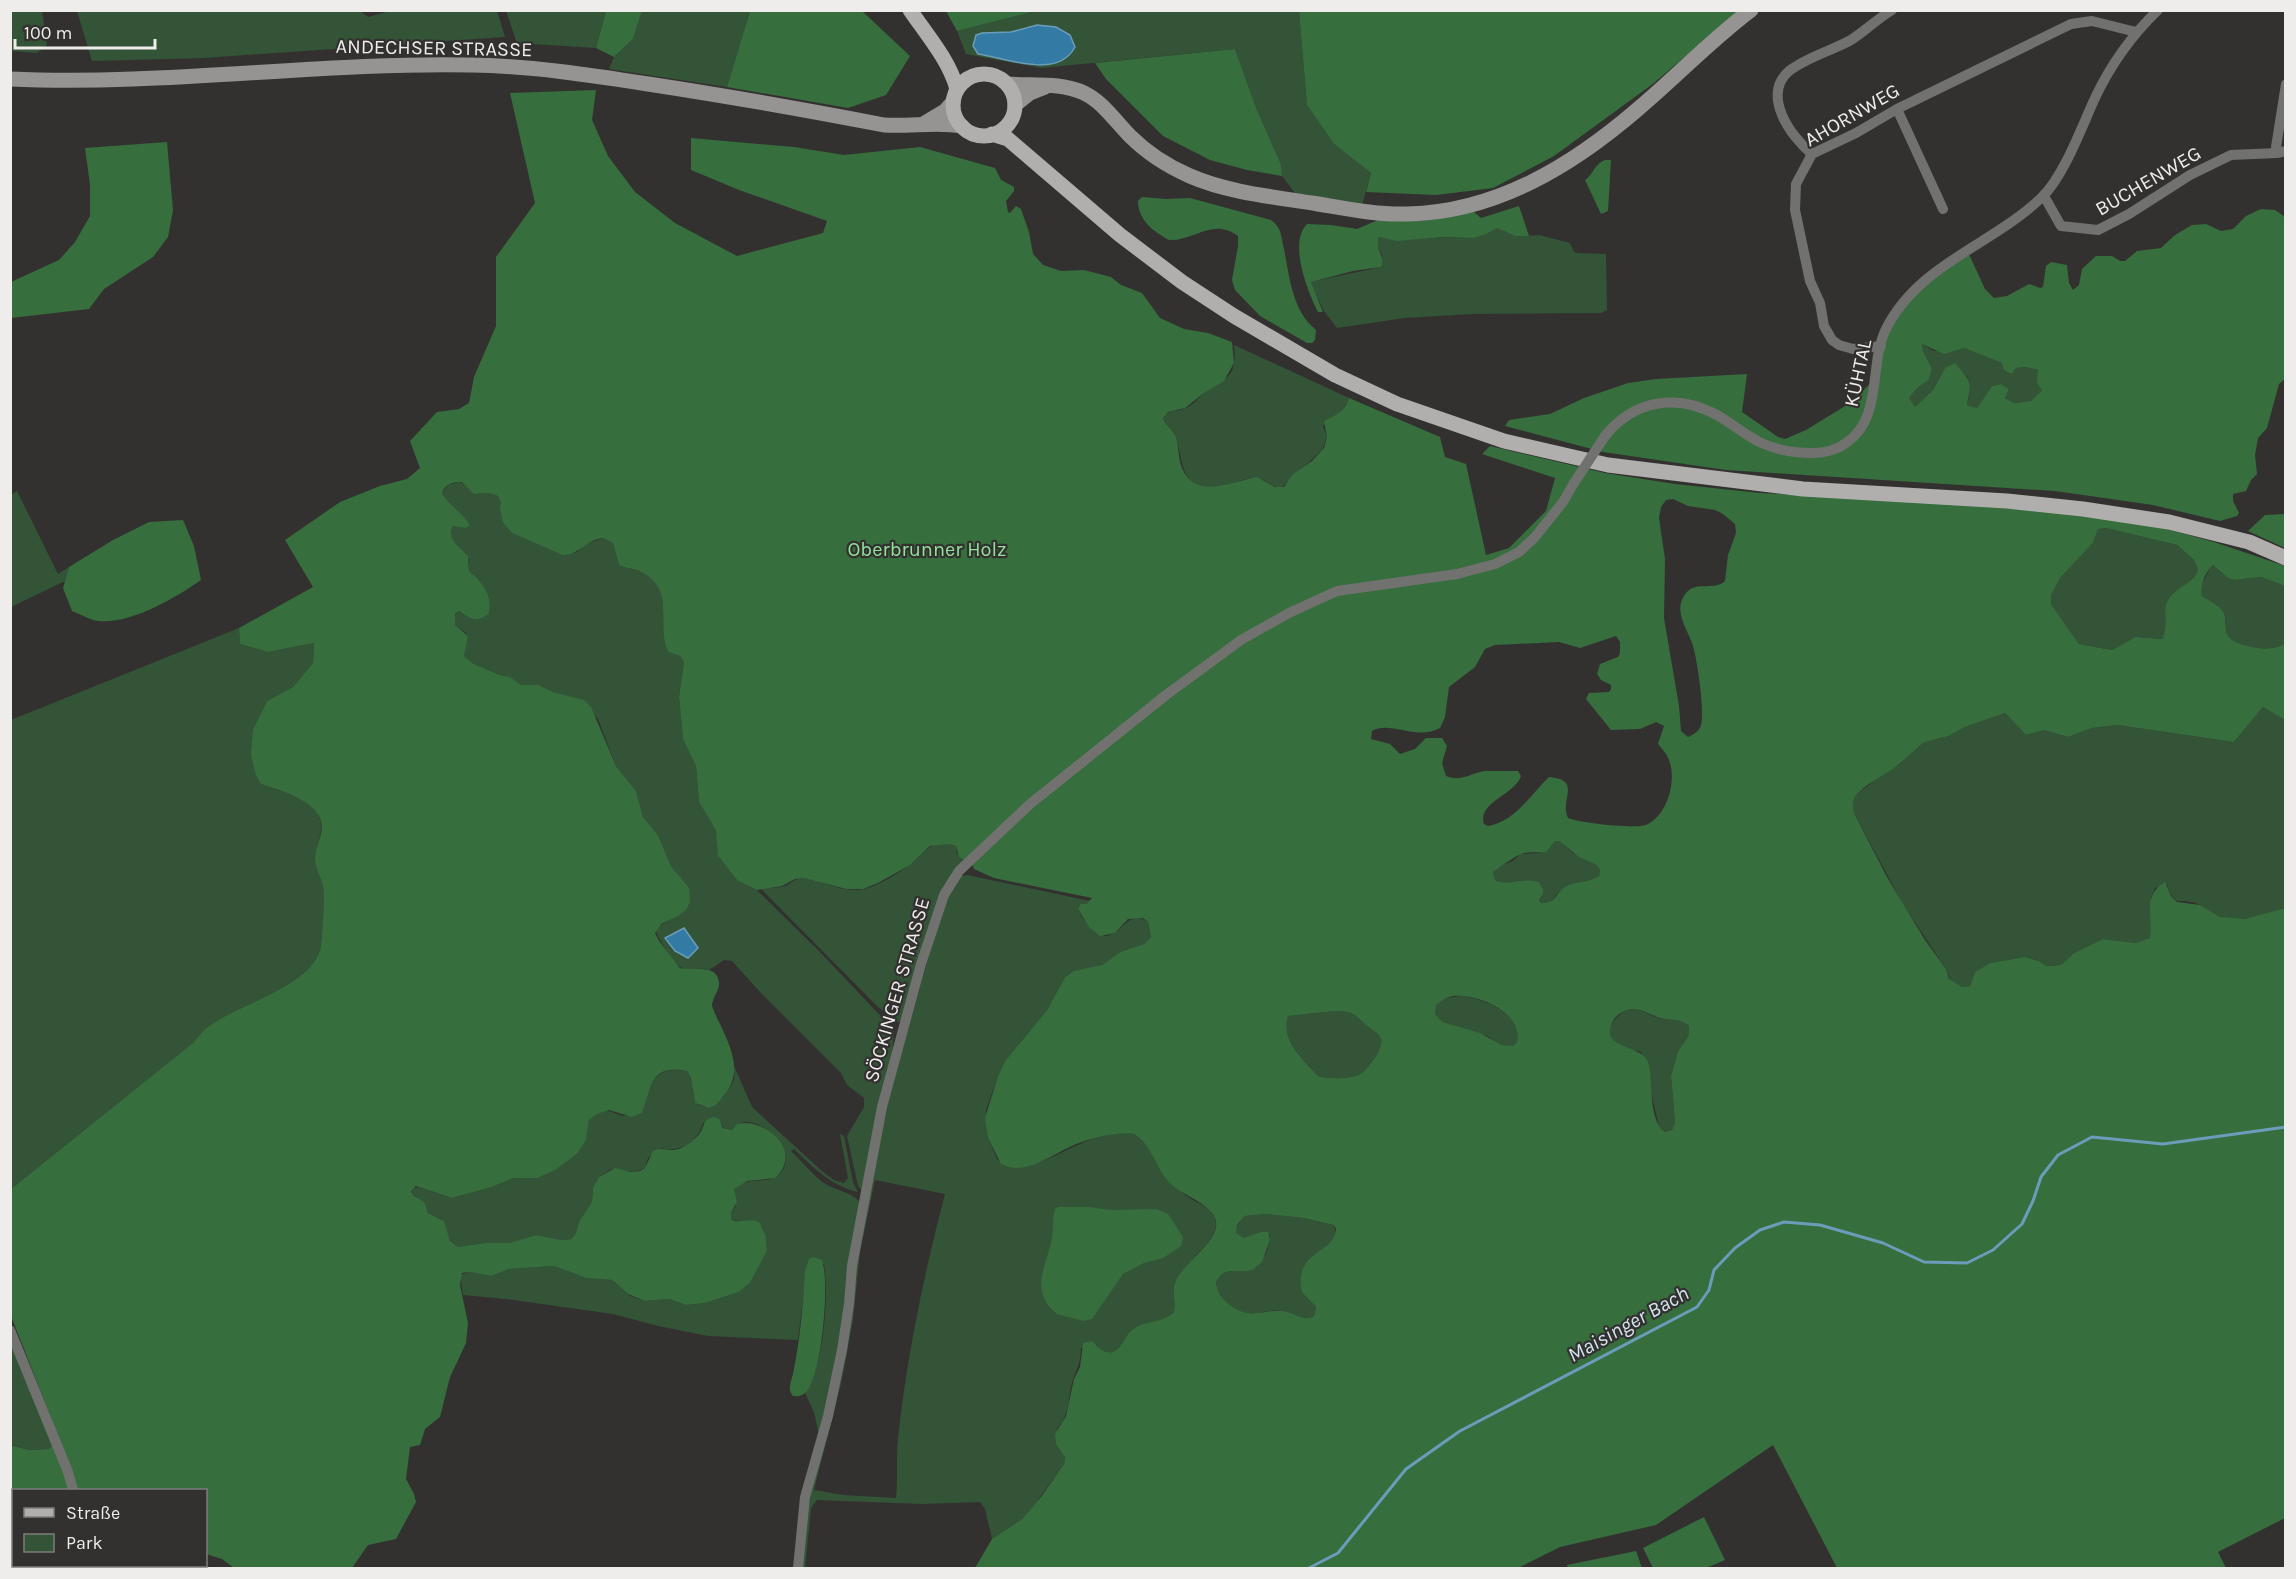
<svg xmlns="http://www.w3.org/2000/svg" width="2296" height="1579" font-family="Karla,sans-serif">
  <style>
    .green { fill: #335437; fill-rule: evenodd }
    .forest { fill: #366e3e; fill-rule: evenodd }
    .water { fill: #337ba5; stroke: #6b9dba; stroke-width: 1.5 }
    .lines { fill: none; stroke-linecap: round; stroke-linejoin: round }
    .stream { stroke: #6b9dba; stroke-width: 3 }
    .street { stroke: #71716f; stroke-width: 10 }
    .secondary { stroke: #959492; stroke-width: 15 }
    .primary { stroke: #b1afad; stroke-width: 15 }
    .street-bridge { stroke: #71716f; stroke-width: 10 }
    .labels { text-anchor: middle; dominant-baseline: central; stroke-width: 4.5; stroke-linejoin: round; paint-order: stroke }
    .street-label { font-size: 20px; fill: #efedec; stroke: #33312f }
    .park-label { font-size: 20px; fill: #91e29a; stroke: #33312f }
    .water-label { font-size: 21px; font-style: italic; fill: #d3e5f1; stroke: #33312f }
  </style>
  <rect width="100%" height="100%" fill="#33312f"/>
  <path class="green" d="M11,10L42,11L47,45L37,53L11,51Z
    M359,10L368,17L390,11H497L505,37L204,58L92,61L77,11Z
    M506,11H606L596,48L517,43Z
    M642,11H750L727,87L609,69L614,57L633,39Z
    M1036,11H1299L1307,105L1334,144L1371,173L1362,205L1295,193L1282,176L1281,164L1257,110L1235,49L1041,68L966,54L957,31Z
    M1493,228H1497L1522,236L1539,235L1570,243L1574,252L1578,253L1606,254L1607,310L1601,313L1472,314L1405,318L1337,328L1324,311L1310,282L1381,267L1382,255L1377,244L1379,237C1403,242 1416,237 1439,237C1459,237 1476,242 1493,228Z
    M1922,344L1934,351L1964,348L2002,363L2012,374L2016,368L2025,367L2038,370L2042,390L2031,401L2014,403L2005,398L2009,389L2001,384L1992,386L1977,408L1967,405C1973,380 1973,373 1945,368L1933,390L1915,407L1909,398L1917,388L1929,380L1932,368L1923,351Z
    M1234,345L1349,398C1345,410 1333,418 1323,426L1327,437L1322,450L1281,488C1271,487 1265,478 1255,478C1242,478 1231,486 1218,487C1179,490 1184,463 1176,437C1173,429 1166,425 1163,418C1168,409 1175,412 1183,409C1193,406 1198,398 1205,392C1228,376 1237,378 1234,345Z
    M459,482L466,484L474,494L489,493L498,496L501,503L503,523L512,533L562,555L577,552L584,545L603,538L613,543L619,565C626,569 635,568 641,572C677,591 655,622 668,652L680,656L684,662L679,697L683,737L696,766L699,802L716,831L720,859L730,869L738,881L757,890L818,950L894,1030L892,1052L862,1191L858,1186L847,1136L864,1107V1098L847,1085L841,1073L760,992L732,961L724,960L709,970C701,967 693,971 684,969C677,968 656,937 656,930L659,926L686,910L677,873L671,866L658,835L643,817L636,791L616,766L598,719L579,699L553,692L539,685H521L506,676L500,675L474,664L464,656L467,634L455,625V615L459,611L464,615L489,613C493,594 482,583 469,571C468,568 470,564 469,561C467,545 444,547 453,526L465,528L469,526C463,513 449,506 442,493L448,485Z
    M17,491L58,574L69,567L65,581L11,607V495Z
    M2106,528L2177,545L2194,560L2198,570C2194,583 2178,586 2170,597C2160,610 2170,623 2162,639L2135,637L2112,650L2079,644L2051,604V594L2060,578L2093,543L2098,529Z
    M2213,565L2228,578L2234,580L2261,577L2285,586V643C2276,652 2243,649 2232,640C2222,632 2229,619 2222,610C2217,604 2208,600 2202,596L2201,586L2211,566Z
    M239,628L240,644L268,652L314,643L313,663L293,687L267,701L253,729L261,784C279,790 321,802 321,825C321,839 316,846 315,856C314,869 321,876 323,887C325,896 322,936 321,946C313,987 239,1003 209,1026C203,1030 198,1037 194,1042L11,1189V720Z
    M2263,707L2285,720V908C2263,914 2239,925 2216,916C2209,913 2205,908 2200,905C2184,896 2175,911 2167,885L2155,888L2151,897V938L2136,943L2103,939L2074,953L2062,964L2054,966H2046L2039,961L2026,957L1990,963L1975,972L1970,986L1962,987L1951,982L1946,969L1903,904L1854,813L1853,801L1856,795L1923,743L1942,738L1965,727L2005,713L2026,735L2044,730L2068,737L2092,728L2117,725L2234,742Z
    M1552,841H1559L1573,853L1598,865L1600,870L1599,876C1588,883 1569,883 1561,890C1552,897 1554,904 1541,903L1539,899L1544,891L1539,882C1524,876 1508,887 1495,880L1493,872L1499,866L1513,861L1520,854L1539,853Z
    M938,844H949L956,846L957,854L965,860L958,868L902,1021L897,1022L878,1007L762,890C770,886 778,889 785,886C792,883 796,877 805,878C824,882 844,893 864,889C880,885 899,873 912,863C922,855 926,847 938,844Z
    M967,875L1090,901L1078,909C1084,923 1093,929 1105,936C1124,934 1128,908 1148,922L1151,937L1144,944L1120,952L1102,965L1069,974L1065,977L1047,1010L1005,1061L998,1076L986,1110L988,1138L997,1159L1004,1166C1014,1165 1027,1166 1037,1163C1072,1151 1093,1130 1134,1134C1152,1145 1156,1166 1171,1181C1176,1186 1181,1192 1188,1197C1195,1202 1205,1205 1211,1212C1231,1234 1184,1261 1176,1280C1171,1290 1176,1301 1174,1312C1161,1324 1149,1320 1135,1328C1125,1334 1123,1350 1112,1352C1105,1354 1100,1349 1096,1344L1081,1348C1080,1365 1078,1365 1073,1380C1067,1399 1071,1412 1057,1429L1065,1457L1064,1464L1035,1504L1022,1519L992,1539L985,1509L980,1502L922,1504L817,1500L811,1508L805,1568H801L805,1511L854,1273L881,1127L944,901L960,876ZM875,1180L945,1194C924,1274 907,1356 898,1438C896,1458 898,1478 896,1498L843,1495L814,1490L841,1384L853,1320L860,1252Z
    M1460,996C1483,998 1523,1013 1517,1042L1513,1046C1502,1047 1496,1041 1487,1036C1474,1030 1446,1029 1437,1018C1433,1014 1435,1010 1436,1005L1446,998Z
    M1630,1009C1643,1009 1650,1016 1662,1019C1672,1021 1681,1019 1689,1026V1035L1678,1051L1671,1076L1675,1123L1672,1130L1665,1132L1659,1126L1641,1052C1633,1049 1620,1048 1614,1042C1600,1029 1619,1013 1630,1009Z
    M1335,1011C1353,1011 1355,1015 1367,1026C1372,1030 1379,1033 1381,1039C1384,1049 1365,1074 1356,1076C1345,1079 1329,1079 1318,1076C1303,1059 1281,1040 1287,1016Z
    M731,1059L752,1107L823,1172L834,1180L844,1183L848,1178L840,1134L844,1136L853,1182L858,1192C831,1186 813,1167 794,1149L791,1151C803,1162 813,1176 827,1185C838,1191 855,1193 861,1204L844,1322L819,1435L814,1412L805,1393C824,1365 829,1297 824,1264L807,1265L798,1340L708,1336L658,1326L613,1314L506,1299L463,1295L460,1275L470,1272L492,1276L509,1269L554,1266L586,1278L612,1280L630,1296L645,1301L669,1299L686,1305L705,1303L739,1292L750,1283L767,1251L766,1236L762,1226L731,1219V1213L736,1206L734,1189C749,1174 769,1187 781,1172C798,1152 767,1123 748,1122C741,1121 736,1126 732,1130L724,1128L721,1123H703C698,1142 680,1153 661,1148L648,1158L645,1168C634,1174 623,1171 611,1169L599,1177L593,1187L592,1202L580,1220L575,1235L571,1239L561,1240L536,1235L509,1243H484L458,1247L450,1241L441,1219L428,1213C423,1200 414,1199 411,1189L418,1187L452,1198L492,1187L513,1178H534L550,1172L577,1154L586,1137L589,1120L594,1115L606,1110L623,1116L643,1111C649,1084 654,1065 687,1071L691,1078L695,1103C708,1110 716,1108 724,1096C728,1090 732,1086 734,1079C735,1072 733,1065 731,1059Z
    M1266,1214L1304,1218L1334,1225L1336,1235L1306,1296L1316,1307L1314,1316C1303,1322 1295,1312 1283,1311C1261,1308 1252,1322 1230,1305C1222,1299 1217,1292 1216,1282C1225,1265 1238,1274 1253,1270C1263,1263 1270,1248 1270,1235L1244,1238L1235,1233L1237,1226L1245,1216Z
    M10,1335L52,1445L49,1449L29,1450L11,1445Z"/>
  <path class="forest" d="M606,11H642L633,39L614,57L596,48Z
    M750,11H862L910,56L886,95L848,108L727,87Z
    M946,11H1036L957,31Z
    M1299,11H1738L1654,83L1554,156L1493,188L1436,195L1366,192L1371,173L1334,144L1307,105Z
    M1235,49L1257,110L1281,164L1282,176L1247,170L1210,160L1163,136L1106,79L1095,63Z
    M596,90L592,120L608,156L635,192L675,223L737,256L823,233L827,221L739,190L691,170V138L794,147L844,155L920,147L995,168L1001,180L1014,187V191L1006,201L1008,212L1010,213L1016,206L1021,209L1029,232L1033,254L1043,265L1061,271L1084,270L1111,277L1121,285L1142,293L1160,318L1184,329L1208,333L1232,342L1234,363L1224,381L1204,393L1185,408L1168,412L1163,418C1165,425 1173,429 1176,437C1179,447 1178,458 1182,468C1196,501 1233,481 1257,477L1275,487H1284L1292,475L1312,461L1324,448L1327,437L1324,421C1335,416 1345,411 1349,398L1440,437L1445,457L1466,464L1486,555L1509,548L1546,511L1555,478L1482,454L1490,446L1605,473L1675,484L1760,493L2003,505L2156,526L2214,542L2285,566V586L2261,577L2234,580L2228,578L2213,565C2205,572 2200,585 2202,596C2208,600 2217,604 2222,610C2228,617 2223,629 2229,637C2238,648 2275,653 2285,643V720L2263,707L2234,742L2117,725L2092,728L2068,737L2044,730L2026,735L2005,713L1965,727L1948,736L1923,743L1894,768L1866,786L1856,795L1853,801L1854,813L1887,877L1925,940L1946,969L1949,979L1962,987L1970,986L1975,972L1990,963L2025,957L2039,961L2046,966H2054L2062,964L2074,953L2103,939L2136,943L2150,938C2154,916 2141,896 2165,882L2171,896L2177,902L2200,905L2220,917L2245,919L2285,908V1518L2218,1552L2226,1568H1837L1773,1445L1656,1525L1560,1547L1518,1568H975L992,1539L1022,1519L1041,1497L1064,1464L1065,1457L1056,1444L1055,1434L1066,1416L1074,1379L1080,1367L1083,1343L1092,1341C1098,1346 1103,1354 1112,1352C1122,1350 1124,1337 1131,1331C1144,1319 1160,1325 1174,1312C1176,1301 1171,1290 1176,1280C1184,1261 1232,1234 1211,1212C1200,1199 1181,1195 1169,1182C1155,1167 1152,1145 1134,1134C1115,1132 1097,1137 1079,1143C1056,1151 1026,1178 1001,1164L988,1138L985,1118L998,1076L1005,1061L1047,1010L1065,977L1074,971L1102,965L1120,952L1144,944L1151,937L1148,922L1143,918L1128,919L1115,933L1100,936L1089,927L1078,909L1081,904H1086L1092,898L994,878L974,869L972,864L959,857L956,846L949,844L930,846L910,865L878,883L863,889H846L804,878L795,879L782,886L757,890L738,881L718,856L716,831L699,802L696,766L683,739L679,697L684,662L680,656L668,652C655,622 677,591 641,572C635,568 626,569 619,565L613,543L603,538C586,540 578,556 562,555L512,533L503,523L500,508L501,503L498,496L489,493L474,494L462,482C453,482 445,484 442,493C449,506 464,513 470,526L465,528L453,526C446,541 460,546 468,556L469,571C482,582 493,594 489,613C478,624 469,618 459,611L455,614V625L468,636L464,656L474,664L500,675L510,677L521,685H539L553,692L584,700L591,707L616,766L636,791L643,817L658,835L671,866L689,888L690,902L686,910L678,916L661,924L655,933L659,941L680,968C692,972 716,962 719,982C720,990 712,998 712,1006C722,1033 747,1065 726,1093C720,1100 719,1105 709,1108L695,1103L691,1078L687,1071C649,1064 652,1087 642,1113L632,1117L609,1110L597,1114L589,1120L586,1140L577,1154L555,1170L537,1178H513L492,1187L452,1198L416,1186L411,1191L414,1196L424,1202L428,1213L444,1221L450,1241L458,1247L484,1243H509L536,1235L561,1240L571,1239L575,1235L580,1220L592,1202L593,1187L599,1177L615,1168L631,1172L640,1171L645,1168L653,1151C663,1146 671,1153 681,1148C687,1145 696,1139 700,1133C705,1125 703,1119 714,1117L719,1119L723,1128L732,1130L737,1124C764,1117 805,1151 775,1178L747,1181L734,1189L737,1202L731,1213V1219C740,1225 750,1216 760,1223L766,1236L767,1251L750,1283L739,1292L705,1303L686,1305L669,1299L645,1301L628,1294L612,1280L586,1278L554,1266L509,1269L492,1276L470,1272L462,1273L460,1285L468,1323L466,1343L450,1377L440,1417L425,1429L420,1445L410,1447L406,1479L414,1494L416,1502L396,1539L368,1545L352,1568H234L222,1559L206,1554V1490H14V1566H147L146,1568H11L10,1445L29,1450L49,1449L52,1445V1420L11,1316V1189L194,1042C198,1037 203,1030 209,1026C239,1003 313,987 321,946C322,936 325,896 323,887C321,876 314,869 315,856C316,844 324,834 321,821C315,800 279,790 261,784L256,775L251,755L253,729L267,701L293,687L313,663L314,643L268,652L240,644L239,628L313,587L285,540L340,502L380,486L407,479L420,468L410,441L437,412L459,409L469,403L474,377L496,326V257L535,203L510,93ZM1673,499L1688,506L1715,510L1723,514L1735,524L1736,533L1728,555L1725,581C1714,591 1697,581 1687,592C1672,609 1686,626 1692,643C1697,656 1705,713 1701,725C1699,732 1694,734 1688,737L1681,731L1679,706L1664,618L1665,559L1659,518L1661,507L1666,500ZM2106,528L2177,545L2194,560L2198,570C2194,583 2178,586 2170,597C2160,610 2170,623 2162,639L2135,637L2112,650L2079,644L2051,604V595L2060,578L2093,543L2098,529ZM1616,636L1620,642V653L1618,657L1600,664L1597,674L1601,680L1611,685V689L1609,692L1589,693L1586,699L1611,730L1640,729L1656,722L1664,726L1658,744C1663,750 1668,755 1670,763C1676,783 1667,816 1646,825C1635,829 1580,823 1568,818C1559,800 1583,780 1549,777C1531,794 1515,822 1488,826L1484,824C1477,802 1515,795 1521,776L1518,771C1513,771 1487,771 1484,771C1469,774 1461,782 1446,776L1442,763L1447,746L1442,738H1426L1415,749L1400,754L1390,744L1371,739L1372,731C1389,720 1416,741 1440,728L1445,717L1449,687L1475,667L1485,649L1495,645L1559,642L1580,648ZM1555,841H1559L1579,857L1597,865L1600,870L1599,876C1588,883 1576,881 1565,887C1555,893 1556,904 1541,903L1539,900L1544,891L1539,882C1524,876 1508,887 1495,880L1493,872C1495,870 1519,854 1521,854C1529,851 1538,853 1546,852ZM1453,996C1478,994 1523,1012 1517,1042L1513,1046L1502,1045L1480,1033L1442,1022L1435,1014L1436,1005L1446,998ZM1630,1009C1642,1009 1649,1014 1660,1018C1670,1021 1680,1018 1689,1026V1035L1678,1051L1671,1076L1675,1123L1672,1130L1665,1132C1648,1120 1653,1083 1649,1065C1645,1043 1599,1051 1612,1023C1615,1015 1622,1012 1630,1009ZM1335,1011C1353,1011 1355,1015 1367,1026C1372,1030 1379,1033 1381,1039C1384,1049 1365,1074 1356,1076C1345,1079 1329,1079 1318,1076C1304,1060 1280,1040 1288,1016ZM1266,1214L1304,1218L1334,1225L1336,1229C1334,1255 1293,1250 1302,1292L1316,1307L1314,1316C1303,1322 1295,1312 1283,1311C1261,1309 1252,1321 1230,1305C1222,1299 1217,1292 1216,1282C1225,1265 1238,1274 1253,1270L1262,1262L1270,1240L1268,1232H1261L1244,1238L1236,1233L1237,1225L1245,1216Z
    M167,142L173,210L168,237L153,257L104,289L89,309L11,318V282L59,260L75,242L90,216V185L85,148Z
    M1605,160H1611L1608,211L1601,214L1585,180C1594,174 1594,164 1605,160Z
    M1142,197L1166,199L1190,198L1271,220C1282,228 1281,237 1284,249C1290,279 1292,310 1316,330L1315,340L1312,343H1307L1260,316L1235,290L1232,280L1238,246V236C1214,217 1194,241 1169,240C1154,232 1138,220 1138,201Z
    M1519,206L1529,236H1516L1497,228L1486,234L1473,238L1440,237L1397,241L1379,237C1374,249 1386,256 1381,267L1353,271L1311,282L1323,312H1318C1308,292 1288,243 1307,224L1331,225L1357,229L1378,220L1422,221L1473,211L1481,218Z
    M2261,209L2275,210L2285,217V379L2279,384L2267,428L2258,438L2255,455L2257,474L2251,480L2246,491L2233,494V501L2239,513L2237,516L2220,521L2153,505L2055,491L1726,470L1603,452L1505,426L1509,420L1550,414L1584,398L1628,383L1656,379L1747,374L1742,412L1778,437L1785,439L1806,430L1850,403L1878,376L1887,333L1917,290L1968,252L1985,289L1994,298L2007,296L2029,284L2040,288L2043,287L2046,266L2051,262L2067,265L2069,283L2073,290L2079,285L2082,269L2096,256H2112L2120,261H2125L2137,251L2161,248L2175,235L2192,225L2206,224L2221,231L2233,229L2246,216ZM1922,344L1944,354L1964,348L2002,363L2004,370L2012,374L2016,368L2025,367L2038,370L2037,383L2042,390L2031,401L2014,403L2005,398L2009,389L2001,384L1992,386L1977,408L1967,405C1972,378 1972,384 1955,363L1945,368L1933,390L1915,407L1909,398L1917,388L1929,380L1932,368L1923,351Z
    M2285,514V548L2248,531L2265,515Z
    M183,520L194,546L201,580C175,598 132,624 98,621C90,620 80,614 72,611L63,588L69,567L113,540L149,522Z
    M1058,1207H1089L1111,1210L1156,1209L1168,1214L1183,1237L1181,1246L1174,1251L1163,1258L1144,1263L1123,1274L1092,1319L1083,1321L1057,1314C1028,1291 1047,1265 1052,1238C1054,1228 1052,1219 1055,1209Z
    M813,1257L822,1260C830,1281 822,1376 806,1392C802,1396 798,1397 793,1396C787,1389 791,1382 793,1374C800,1341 803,1305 805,1271L809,1259Z
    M1704,1517L1725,1560L1706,1568H1653L1643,1548Z
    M1636,1551L1642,1568H1568L1567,1565Z"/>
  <path class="water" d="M1037,25L1056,27L1070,35L1075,47C1058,80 1005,58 978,54L973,46L976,35L982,33L1011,32Z
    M684,928L698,948L688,958L675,951L665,938Z"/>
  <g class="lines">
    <path class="stream" d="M1309,1568L1338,1553L1406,1469L1460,1431L1697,1307L1709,1290L1714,1270L1735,1248L1760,1230L1784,1222L1820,1225L1883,1243L1924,1262L1967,1263L1993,1250L2022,1224L2033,1201L2041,1177L2058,1155L2092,1137L2163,1144L2286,1127"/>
    <path class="street" d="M1897,109L1943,209
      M2277,153L2276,147L2286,84
      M1812,154C1791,137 1761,95 1789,71C1807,57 1831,51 1851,40C1865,31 1877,19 1892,10
      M2044,196L2061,226L2098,230L2129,214L2190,175L2231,155L2277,153L2286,151
      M1881,346L1853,349L1839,345L1832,340L1824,326L1820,303L1810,281L1795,210L1796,184L1812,154L1856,133L1897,109L2071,24L2092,21L2136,32
      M1605,436C1634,400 1677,393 1717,415C1733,424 1747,437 1764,444C1780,451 1794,453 1812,453C1823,453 1837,450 1846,443C1883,418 1869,366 1885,331C1917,264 1993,245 2042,197C2064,176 2082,126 2095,98C2111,64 2131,36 2158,10
      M10,1330L68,1472L73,1490
      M82,1568V1566
      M798,1568L805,1497L828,1416L842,1350L849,1304L852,1266L882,1107L921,964L944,895L959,871L1030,804L1166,695L1241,640L1289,613L1337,591L1457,574L1495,564L1519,552L1535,537L1563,502L1574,483"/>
    <path class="secondary" d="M10,79C164,86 318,62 472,65C531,66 590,75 648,84C727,96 806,110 884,125C911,127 936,121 962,126
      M1007,84C1032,86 1061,82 1084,93C1103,102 1115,121 1130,136C1147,153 1167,166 1190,176C1229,193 1276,197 1318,204C1348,209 1378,215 1408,214C1497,212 1573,165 1638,109C1677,76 1711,40 1751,10
      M1015,105L1030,93L1045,87
      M925,123L945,111L953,102"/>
    <path class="primary" d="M910,10C927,35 949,60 957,89
      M953 105a31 31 0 1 1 62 0a31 31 0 1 1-62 0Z
      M992,134L1008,139L1120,235L1182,282L1234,316L1335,375L1397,404L1504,441L1608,465L1803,489L2007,501L2083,509L2169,522L2249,542L2286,558"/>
    <path class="street-bridge" d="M1574,483L1605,436"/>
  </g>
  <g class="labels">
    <g class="street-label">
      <text transform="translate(434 48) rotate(1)">ANDECHSER STRASSE</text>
      <text transform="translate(1852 115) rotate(-30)">AHORNWEG</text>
      <text transform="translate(2148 181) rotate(-30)">BUCHENWEG</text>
      <text transform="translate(1858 373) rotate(-78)">KÜHTAL</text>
      <text transform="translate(897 990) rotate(-74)">SÖCKINGER STRASSE</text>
    </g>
    <g class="park-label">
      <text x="927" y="549">Oberbrunner Holz</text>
    </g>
    <g class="water-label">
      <text transform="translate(1628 1324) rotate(-29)">Maisinger Bach</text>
    </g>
  </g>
  <rect width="2296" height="1579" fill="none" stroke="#efedec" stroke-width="24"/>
  <rect x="12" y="1489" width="195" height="78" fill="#33312f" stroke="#7e7c7b" stroke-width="1.5"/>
  <rect x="24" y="1508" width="30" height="9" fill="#b1afad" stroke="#7e7c7b" stroke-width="1.5"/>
  <text x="66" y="1519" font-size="18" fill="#efedec">Straße</text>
  <rect x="24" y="1534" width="30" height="18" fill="#335437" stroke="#7e7c7b" stroke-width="1.5"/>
  <text x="66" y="1549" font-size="18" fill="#efedec">Park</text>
  <path d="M15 39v9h140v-9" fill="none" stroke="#efedec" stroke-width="3"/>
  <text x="24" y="39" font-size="18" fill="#efedec" stroke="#33312f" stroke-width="4.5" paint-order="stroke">100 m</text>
</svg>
